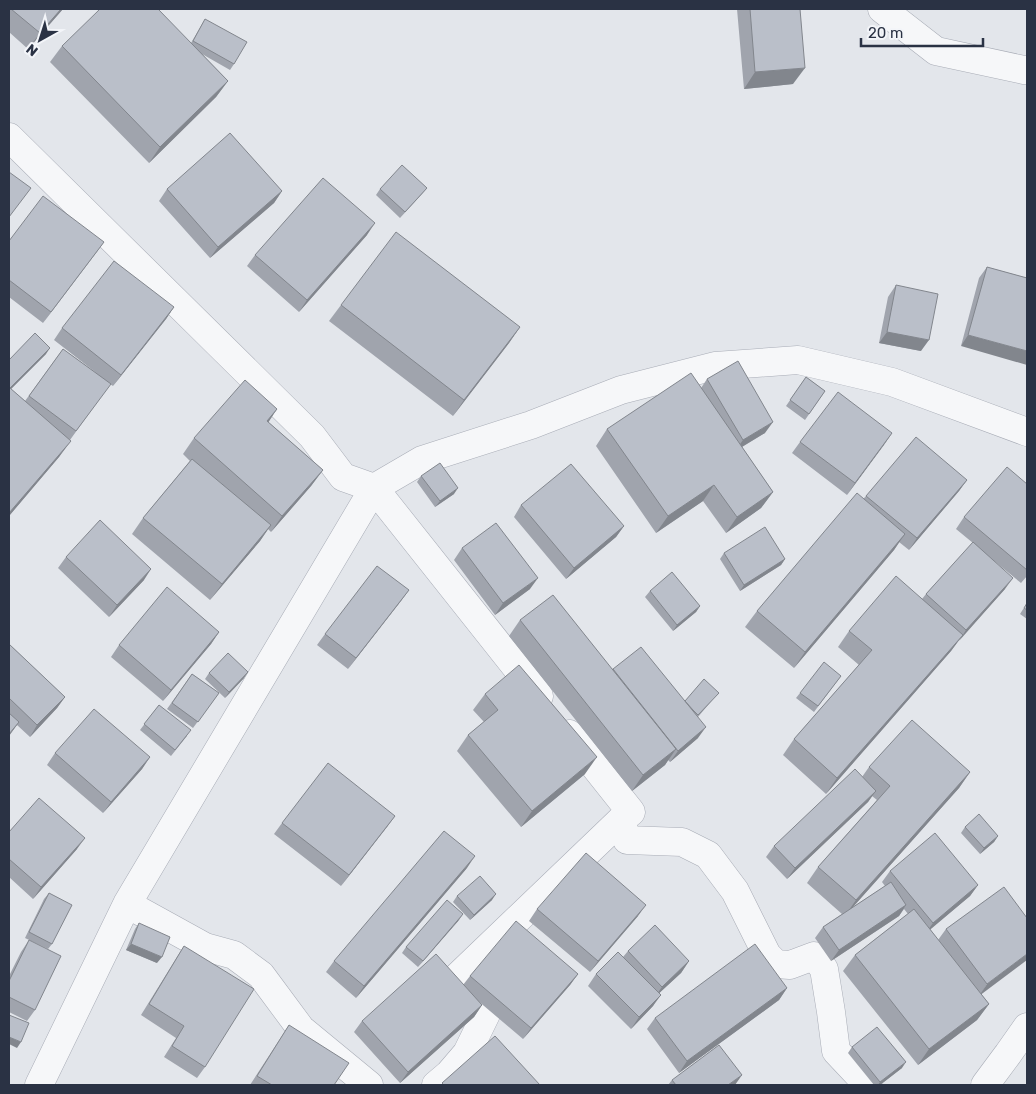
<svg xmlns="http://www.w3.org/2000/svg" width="1036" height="1094" font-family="Rubik,sans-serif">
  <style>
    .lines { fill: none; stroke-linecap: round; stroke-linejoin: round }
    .minor-casing { stroke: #a8acb6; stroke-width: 29 }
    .minor { stroke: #f6f7f9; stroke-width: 28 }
    .wall { fill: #a0a4ad }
    .shaded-wall { fill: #82868d }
    .building { fill: #babfc9; stroke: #82868d }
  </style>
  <rect width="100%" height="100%" fill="#e3e6eb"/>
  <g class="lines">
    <g class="minor-casing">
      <path id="minor" d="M882,9L936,51L1024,70H1027
        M9,137L312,436L343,477L374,488L127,904L39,1085
        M539,696L374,488L422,460L531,425L621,390L715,366L798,360L892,382L1027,432
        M569,734L631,812L621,820L627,840L682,842L708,855L735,891L767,955L776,964L790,965L814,956L824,969L831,1012L836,1051L868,1085
        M127,904L205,947L234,955L261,975L301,1029L369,1085
        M436,1085L449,1074L467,1053L486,1014L454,980L621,820
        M985,1085L1008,1054L1027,1027"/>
    </g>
    <use href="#minor" class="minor"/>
  </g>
  <path class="wall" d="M9,9H63L28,49L9,32Z
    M737,9H800L793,84L744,89Z
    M205,19L234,64L230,70L202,54L228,81L216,97L149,163L50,62L62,46L191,43Z
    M427,188L422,194L400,218L376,195L380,189Z
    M167,189L282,191L274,203L210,258L159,201Z
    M367,235L299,312L247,266L255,255Z
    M9,241L104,242L43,323L9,297Z
    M987,267L1027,278L961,346L979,278Z
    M896,285L921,351L879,343L888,297Z
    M341,305L520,327L509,343L453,416L329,321Z
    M174,307L166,319L113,386L110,384L70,440L59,457L9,516V360L46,354L11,389L25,401L63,349L99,375L54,340L62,328Z
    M806,377L825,391L805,420L786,406Z
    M707,379L765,433L742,447L773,492L761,508L726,533L703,501L656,533L596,446L607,429L701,388Z
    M277,409L268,422L323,470L311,486L271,532L268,529L260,541L210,600L132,534L143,518L190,461L183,454L194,438Z
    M892,433L847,495L792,453L800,442Z
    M421,476L454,494L435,507L417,482Z
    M967,480L959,491L909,550L899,542L894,550L794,668L745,627L757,611L866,496Z
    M1027,484V576L1021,583L988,556L1005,589L958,641L951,651L826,794L783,755L794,739L859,665L838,647L849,631L922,599L926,594L973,543L956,529L964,517Z
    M521,505L624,526L616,537L566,579L514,517Z
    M462,548L530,589L495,615L454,560Z
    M724,553L785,559L781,565L740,591L720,559Z
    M66,557L144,580L109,617L58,568Z
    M409,590L348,669L317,645L325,634Z
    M650,591L700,606L696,612L673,631L645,597Z
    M1027,603V619L1020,614Z
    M520,620L613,669L685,701L719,693L714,698L698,717V738L670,762L668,760L665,765L632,791L509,636Z
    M219,632L211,644L163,701L111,657L119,645Z
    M9,644L65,697L57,708L30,737L17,725L9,736Z
    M209,673L244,678L225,698L205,679Z
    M192,674L219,693L193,728L167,709Z
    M841,676L814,712L796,698L800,693Z
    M485,694L585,774L521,827L457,751L468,735L484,722L473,710Z
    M159,705L187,736L171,756L140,730Z
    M55,753L150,757L142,769L103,813L47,765Z
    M869,767L970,772L959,788L853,907L885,886L882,882L890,871L978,885L970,896L930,929L938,940L946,929L1027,918L981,994L989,1004L977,1020L918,1065L843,971L855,955L908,914L904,909L899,916L831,961L815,938L823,927L842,914L807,883L818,867L877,800L872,796L868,802L787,879L766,857L774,846L862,777Z
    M395,816L341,886L274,834L282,823Z
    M965,827L998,836L994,842L980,854L961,833Z
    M9,832L77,849L33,899L9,877Z
    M467,868L356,998L326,972L334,961Z
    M49,893L52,944L48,949L25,938L44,899Z
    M457,896L492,900L470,920L453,902Z
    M537,909L638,916L590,972L529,921Z
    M459,920L418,967L402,953L406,947Z
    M139,923L157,963L126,950L135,929Z
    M29,940L35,1010L27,1021L9,1012V976L21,952Z
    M184,946L205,1067L197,1078L164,1057L176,1038L141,1015L177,957Z
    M628,951L689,961L681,973L659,993L653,1006L631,1029L588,986L596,974L623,957Z
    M578,974L570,985L523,1039L477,1000L482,1005L474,1017L400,1083L354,1032L362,1021L463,985L470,976Z
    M787,988L779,1000L679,1073L647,1029L655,1018Z
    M289,1025L334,1085H250Z
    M852,1047L902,1068L880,1085H874L848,1053Z
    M672,1080L735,1085H668Z"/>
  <path class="shaded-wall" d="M61,9H63L28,49L40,33Z
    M805,68L793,84L744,89L755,72Z
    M228,81L216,97L149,163L160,147Z
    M282,191L274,203L210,258L218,247Z
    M375,223L367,235L299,312L307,300Z
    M104,242L96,253L43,323L51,312Z
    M174,307L166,319L113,386L121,375Z
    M520,327L509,343L453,416L464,400Z
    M887,332L929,340L921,351L879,343Z
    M968,335L1027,351V365L961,346Z
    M50,348L46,354L9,391V389Z
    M277,409L266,426L267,421Z
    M773,422L765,433L735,451L743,440Z
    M892,433L884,445L847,495L855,483Z
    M71,441L59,457L9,516V513Z
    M323,470L311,486L271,532L282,516Z
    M967,480L959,491L909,550L917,538Z
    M714,485L703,501L656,533L668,516Z
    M458,488L454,494L435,507L440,501Z
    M773,492L761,508L726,533L737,517Z
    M271,525L260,541L210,600L222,584Z
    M624,526L616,537L566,579L574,568Z
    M905,534L894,550L794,668L805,652Z
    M785,559L781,565L740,591L744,585Z
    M151,569L144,580L109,617L117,605Z
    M538,578L530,589L495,615L503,603Z
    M1013,578L1005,589L959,641L966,630Z
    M409,590L401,601L348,669L356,658Z
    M700,606L696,612L673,631L677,625Z
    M219,632L211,644L163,701L171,690Z
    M963,635L951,651L826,794L837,778Z
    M248,672L244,678L225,698L229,692Z
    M65,697L57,708L30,737L37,725Z
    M19,722L11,733L9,736V734Z
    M706,727L698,738L670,762L678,751Z
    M676,749L665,765L632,791L643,775Z
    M150,757L142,769L103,813L111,802Z
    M597,757L585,774L521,827L532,811Z
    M970,772L959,788L844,917L856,900Z
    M876,791L868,802L787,879L795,868Z
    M395,816L387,827L341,886L349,875Z
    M998,836L994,842L980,854L984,848Z
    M85,838L77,849L33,899L41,887Z
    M475,856L467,868L356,998L364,986Z
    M978,885L970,896L925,934L933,923Z
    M496,894L492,900L470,920L474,915Z
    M646,905L638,916L590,972L598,961Z
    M906,905L899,916L831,961L839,950Z
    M463,914L459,920L418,967L423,961Z
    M131,944L162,957L157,963L126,950Z
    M1027,954V960L979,996L987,984Z
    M689,961L681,973L654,998L662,987Z
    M578,974L570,985L523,1039L531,1028Z
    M787,988L779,1000L679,1073L687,1061Z
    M661,995L653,1006L631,1029L639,1017Z
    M989,1004L977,1020L918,1065L929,1049Z
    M482,1005L474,1017L400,1083L408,1072Z
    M9,1037L21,1042L17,1048L9,1044Z
    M906,1062L902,1068L880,1085H878L880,1082Z
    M742,1075L735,1085H728Z"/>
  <path class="building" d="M11,9H61L40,33Z
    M100,9H158L228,81L160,147L62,46Z
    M750,9H800L805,68L755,72Z
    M205,19L247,42L234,64L193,41Z
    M230,133L282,191L218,247L167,189Z
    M402,165L427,188L405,212L380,189Z
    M9,172L31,188L9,217Z
    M323,178L375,223L307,300L255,255Z
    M43,196L104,242L51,312L9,280V241Z
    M396,232L520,327L464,400L341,305Z
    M114,261L174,307L121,375L62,328Z
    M987,267L1027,278V351L968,335Z
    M896,285L938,294L929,340L887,332Z
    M35,333L50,348L9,389V360Z
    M63,349L111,384L76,431L29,396Z
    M738,361L773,422L743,440L707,379Z
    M691,373L773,492L737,517L714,485L668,516L607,429Z
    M806,377L825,391L809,414L790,400Z
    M245,380L277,409L267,421L323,470L282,516L194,438Z
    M10,388L71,441L9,513V390Z
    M838,392L892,433L855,483L800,442Z
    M916,437L967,480L917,538L866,496Z
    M192,459L271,525L222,584L143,518Z
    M440,463L458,488L440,501L421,476Z
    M571,464L624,526L574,568L521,505Z
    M1007,467L1027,484V570L964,517Z
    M857,493L905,534L805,652L757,611Z
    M100,520L151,569L117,605L66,557Z
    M496,523L538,578L503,603L462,548Z
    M765,527L785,559L744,585L724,553Z
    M973,542L1013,578L966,630L926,594Z
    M377,566L409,590L356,658L325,634Z
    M672,572L700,606L677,625L650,591Z
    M896,576L963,635L837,778L794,739L872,650L849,631Z
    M167,587L219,632L171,690L119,645Z
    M553,595L676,749L643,775L520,620Z
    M1027,603V610L1024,608Z
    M9,644L65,697L37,725L9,698Z
    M641,647L706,727L678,751L613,669Z
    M228,653L248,672L229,692L209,673Z
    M824,662L841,676L818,706L800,693Z
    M519,665L597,757L532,811L468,735L498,710L485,694Z
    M192,674L219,693L198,722L172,703Z
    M704,679L719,693L698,715L693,710L685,701Z
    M159,705L191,730L175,750L144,724Z
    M94,709L150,757L111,802L55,753Z
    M9,713L19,722L9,734Z
    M912,720L970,772L856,900L818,867L890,786L869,767Z
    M328,763L395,816L349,875L282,823Z
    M855,769L876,791L795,868L774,846Z
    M39,798L85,838L41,887L9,859V832Z
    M979,814L998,836L984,848L965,827Z
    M444,831L475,856L364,986L334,961Z
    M935,833L978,885L933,923L890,871Z
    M586,853L646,905L598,961L537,909Z
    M480,876L496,894L474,915L457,896Z
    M891,882L906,905L839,950L823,927Z
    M1004,887L1027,918V954L987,984L946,929Z
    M49,893L72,905L52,944L29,932Z
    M447,900L463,914L423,961L406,947Z
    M914,909L989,1004L929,1049L855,955Z
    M516,921L578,974L531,1028L470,976Z
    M139,923L170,937L162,957L131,944Z
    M655,925L689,961L662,987L628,951Z
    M29,940L61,956L35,1010L9,997V981Z
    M755,944L787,988L687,1061L655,1018Z
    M184,946L254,989L205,1067L172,1046L184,1026L149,1004Z
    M618,952L661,995L639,1017L596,974Z
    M436,954L482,1005L408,1072L362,1021Z
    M9,1015L29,1023L21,1042L9,1037Z
    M289,1025L349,1063L334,1085H272L257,1076Z
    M877,1027L906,1062L880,1082L852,1047Z
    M495,1036L540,1085H444L442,1083Z
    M719,1045L742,1075L728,1085H676L672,1080Z"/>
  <rect width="1036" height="1094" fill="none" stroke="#2a3244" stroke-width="20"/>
  <g transform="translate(40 40) rotate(219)" stroke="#f3f5f9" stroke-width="4" paint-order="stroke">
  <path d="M0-4L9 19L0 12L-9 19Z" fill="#2a3244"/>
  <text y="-8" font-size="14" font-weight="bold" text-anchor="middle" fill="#2a3244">N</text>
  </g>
  <path d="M861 38v8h122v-8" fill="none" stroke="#2a3244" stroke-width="2.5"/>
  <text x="868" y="38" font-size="15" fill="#2a3244" stroke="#f3f5f9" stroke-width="4" paint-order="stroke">20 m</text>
</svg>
